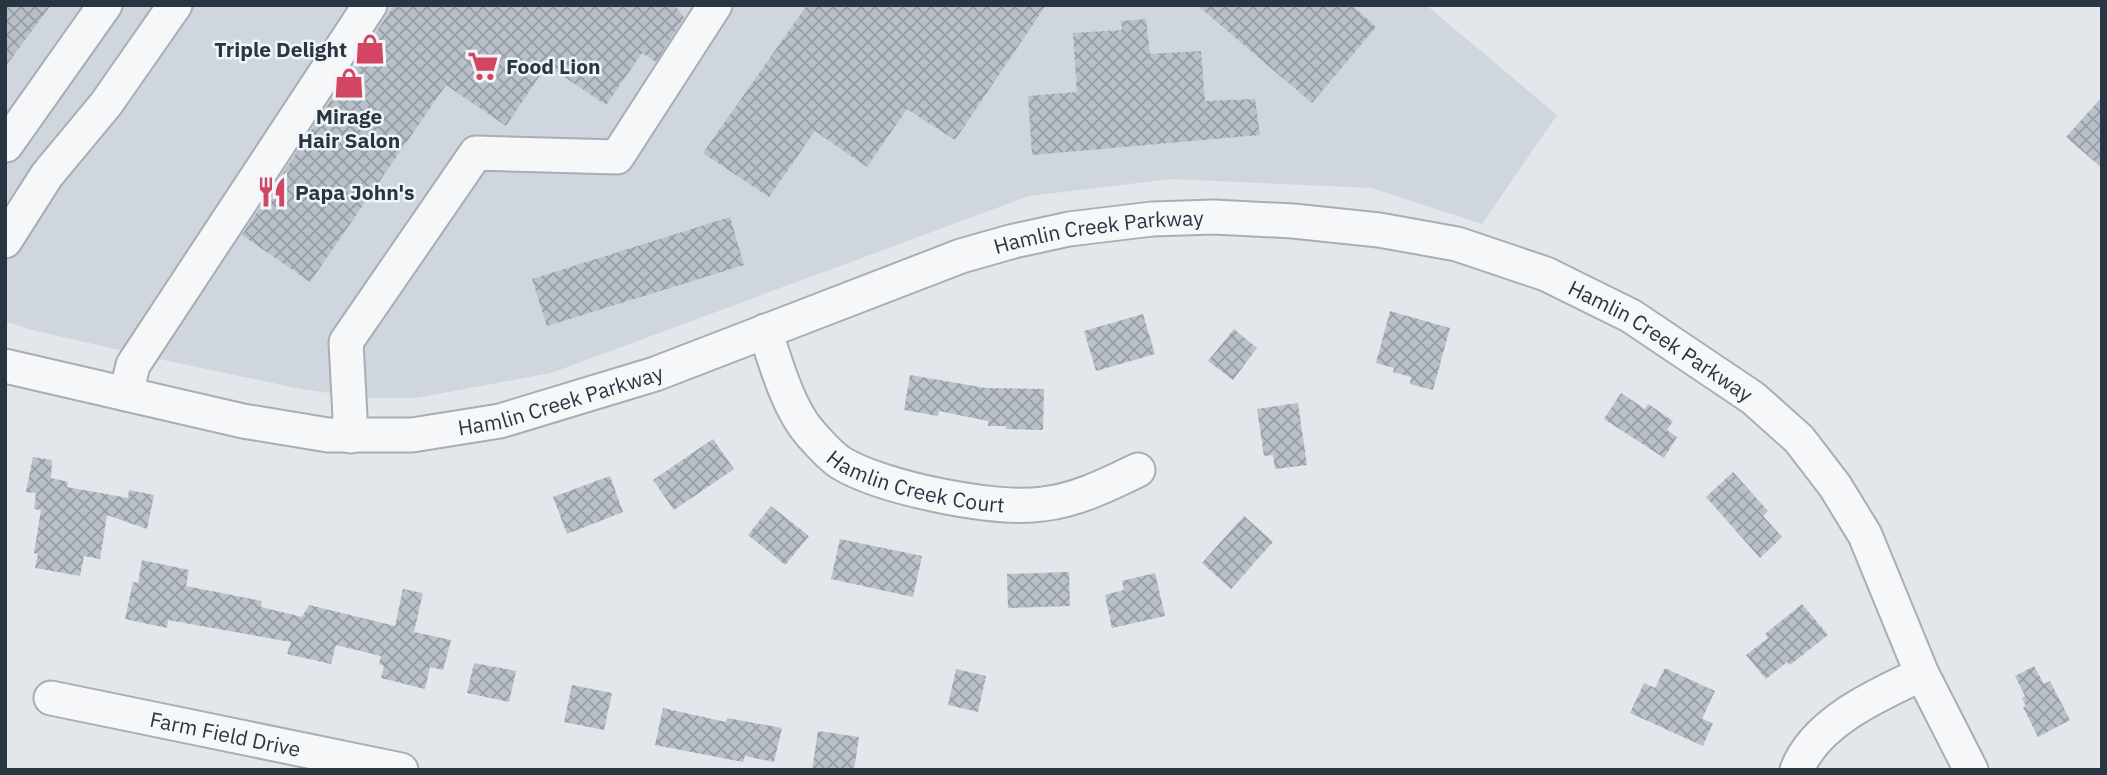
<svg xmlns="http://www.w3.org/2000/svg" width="2107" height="775" font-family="'IBM Plex Sans',sans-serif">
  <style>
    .built { fill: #d0d6dd }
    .building { fill: url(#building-cross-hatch) }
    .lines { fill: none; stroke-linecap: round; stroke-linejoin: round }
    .minor-casing { stroke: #a8adb6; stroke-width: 37 }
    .minor { stroke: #f5f7f9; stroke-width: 33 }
    .labels { text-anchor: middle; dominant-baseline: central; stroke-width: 5; stroke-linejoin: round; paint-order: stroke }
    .poi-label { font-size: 21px; font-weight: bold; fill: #2a3544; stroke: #f2f5f8; text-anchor: start }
    .street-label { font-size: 21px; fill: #2a3544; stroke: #f2f5f8 }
  </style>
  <defs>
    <pattern id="building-cross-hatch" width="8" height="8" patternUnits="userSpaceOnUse" patternTransform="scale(1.75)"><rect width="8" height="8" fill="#bac0c9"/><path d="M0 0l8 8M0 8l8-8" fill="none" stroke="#979da5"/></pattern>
  </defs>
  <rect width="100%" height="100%" fill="#e3e6eb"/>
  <path class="built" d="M5,5H1426L1557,115L1482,224L1372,188L1171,179L1029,196L551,373L416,398H364L301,389L154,358L28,329L5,321Z"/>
  <path class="building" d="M5,5H51L5,67Z
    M394,5H674L684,17L656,62L642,53L606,105L547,65L506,126L446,85L310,282L242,235Z
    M807,5H1046L955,140L907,109L867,167L815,131L769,197L703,153Z
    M1197,5H1352L1376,27L1312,103Z
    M1146,19L1150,54L1201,51L1205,101L1255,99L1260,135L1032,155L1028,96L1077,92L1073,33L1122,30L1121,21Z
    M2102,97V168L2066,137Z
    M730,217L744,265L547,326L532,279Z
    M1390,311L1450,328L1433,390L1410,384L1411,377L1393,372L1394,368L1376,363Z
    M1143,314L1155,354L1096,371L1084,331Z
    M1234,329L1257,348L1233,380L1208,361Z
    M910,375L986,388L1044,389L1043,430L1006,429V426H988V421L939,411L938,416L904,410Z
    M1621,393L1645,409L1648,404L1673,421L1667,430L1677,437L1664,458L1604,419Z
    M1298,403L1307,465L1275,469L1273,455L1264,456L1257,409Z
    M713,439L734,469L674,510L653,480Z
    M33,457L52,460L51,478L68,482L67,487L128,498L129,490L154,495L147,529L107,515L100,559L84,556L80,576L35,568L38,554L34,553L41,510L34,509L36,493L26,492Z
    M1733,472L1768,511L1763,516L1782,537L1760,558L1706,497Z
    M610,476L623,512L567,534L553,497Z
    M771,506L809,536L785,565L748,535Z
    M1244,516L1273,542L1231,589L1202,563Z
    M840,539L922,556L913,597L831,579Z
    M142,560L189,570L186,586L262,601L261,607L302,617L309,605L395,626L403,589L423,593L414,632L451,640L443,670L430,667L425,689L381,678L384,666L379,664L381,656L336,645L331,664L287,654L291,642L168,620L167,628L125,619L133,582L138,583Z
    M1069,572L1070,606L1008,608L1007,574Z
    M1155,573L1165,616L1112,628L1105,595L1124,590L1122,581Z
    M1802,604L1828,635L1790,665L1787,662L1766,679L1746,655L1768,638L1765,634Z
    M474,663L516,671L509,702L467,693Z
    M2034,666L2044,684L2050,681L2070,720L2038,737L2023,707L2026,706L2022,698L2025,696L2015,676Z
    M1665,668L1715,691L1702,719L1713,723L1703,746L1630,713L1644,683L1655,688Z
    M956,669L986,676L978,712L948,705Z
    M572,685L612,693L604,730L564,722Z
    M663,708L726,722L727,718L782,728L774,762L745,756L743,762L655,745Z
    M818,731L859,737L854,770H812Z"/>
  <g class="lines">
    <g class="minor-casing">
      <g id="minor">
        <path d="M6,145L105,5"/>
        <path d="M5,241L47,175L106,104L175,5"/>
        <path id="s1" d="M765,331C776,363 788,408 810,433C819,443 830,456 841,463C882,488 995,511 1043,504C1077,500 1107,485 1138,470"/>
        <path id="s2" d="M5,366L243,421L328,435H412L500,421L655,374L961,256L1014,241L1069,229L1152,219L1214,217L1293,221L1379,230L1457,244L1546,274L1631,316L1753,398L1799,439L1835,486L1865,535L1922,674L1971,770"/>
        <path d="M126,394L133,365L370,5"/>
        <path d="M351,436L346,342L476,153L617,157L715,5"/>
        <path id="s3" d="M51,698L401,770"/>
        <path d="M1797,770C1815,722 1879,694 1922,674"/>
      </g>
    </g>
    <use href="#minor" class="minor"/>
  </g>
  <defs>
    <g id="shop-bare" transform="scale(2.415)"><path d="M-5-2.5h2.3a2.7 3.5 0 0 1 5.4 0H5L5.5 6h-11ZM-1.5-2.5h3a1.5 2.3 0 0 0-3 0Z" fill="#d24663" stroke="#f2f5f8" stroke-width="2.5" paint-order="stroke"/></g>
    <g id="supermarket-bare" transform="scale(2.415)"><path d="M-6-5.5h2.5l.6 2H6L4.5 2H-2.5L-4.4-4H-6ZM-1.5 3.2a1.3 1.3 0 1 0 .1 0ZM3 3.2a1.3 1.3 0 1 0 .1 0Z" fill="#d24663" stroke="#f2f5f8" stroke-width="2.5" paint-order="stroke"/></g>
    <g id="restaurant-bare" transform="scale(2.415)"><path d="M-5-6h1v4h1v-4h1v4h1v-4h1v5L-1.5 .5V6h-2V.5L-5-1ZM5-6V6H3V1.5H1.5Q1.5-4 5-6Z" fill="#d24663" stroke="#f2f5f8" stroke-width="2.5" paint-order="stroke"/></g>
  </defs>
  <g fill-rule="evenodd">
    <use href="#shop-bare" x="370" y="49"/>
    <use href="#supermarket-bare" x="483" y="66"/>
    <use href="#shop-bare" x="349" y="83"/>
    <use href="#restaurant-bare" x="272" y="192"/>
  </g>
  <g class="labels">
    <g class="poi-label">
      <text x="347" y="49" text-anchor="end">Triple Delight</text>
      <text x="506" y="66">Food Lion</text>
      <text x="349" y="116" text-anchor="middle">Mirage<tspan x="349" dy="24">Hair Salon</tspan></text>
      <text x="295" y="192">Papa John's</text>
    </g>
    <g class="street-label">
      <text stroke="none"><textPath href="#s2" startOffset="1134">Hamlin Creek Parkway</textPath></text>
      <text stroke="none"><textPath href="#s2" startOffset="1722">Hamlin Creek Parkway</textPath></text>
      <text stroke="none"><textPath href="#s2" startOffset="567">Hamlin Creek Parkway</textPath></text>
      <text stroke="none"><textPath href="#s1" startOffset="233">Hamlin Creek Court</textPath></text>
      <text stroke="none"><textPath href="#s3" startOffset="178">Farm Field Drive</textPath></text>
    </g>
  </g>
  <rect width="2107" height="775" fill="none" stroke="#2a3544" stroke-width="14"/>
</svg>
